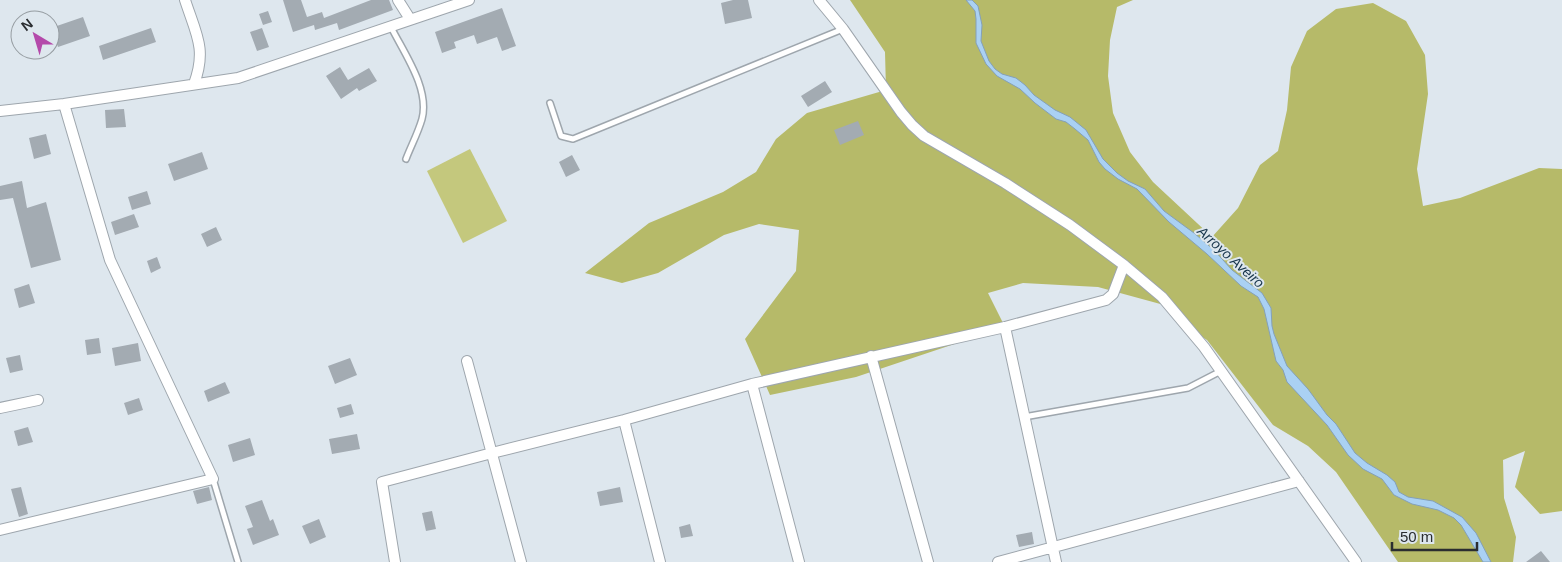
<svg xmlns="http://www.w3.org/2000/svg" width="1562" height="562" font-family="Arial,sans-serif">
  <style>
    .green { fill: #c4c87d }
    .forest { fill: #b6ba69 }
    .water { fill: #aad1f3; stroke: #84a0b8 }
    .building { fill: #a3abb2 }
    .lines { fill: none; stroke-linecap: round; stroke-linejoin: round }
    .service-casing { stroke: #9ea6ad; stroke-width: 8 }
    .minor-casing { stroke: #9ea6ad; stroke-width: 12 }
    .service { stroke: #fff; stroke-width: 5 }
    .minor { stroke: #fff; stroke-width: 10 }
    .labels { text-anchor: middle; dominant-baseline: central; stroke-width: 4; stroke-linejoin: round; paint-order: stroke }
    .water-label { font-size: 14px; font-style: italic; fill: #17354b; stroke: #dee7ee }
  </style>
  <rect width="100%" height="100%" fill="#dee7ee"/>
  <path class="green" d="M470,149L507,221L463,243L427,171Z"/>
  <path class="forest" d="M850,0H1133L1117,7L1110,40L1108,76L1113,113L1130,152L1153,182L1212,237L1238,208L1260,165L1278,151L1287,110L1291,67L1307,31L1336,9L1373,3L1406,21L1425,55L1428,94L1417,169L1423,206L1460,198L1539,168L1562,169V511L1540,514L1515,487L1525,451L1503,460L1504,498L1516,537L1513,562H1398L1336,472L1308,446L1273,425L1207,340L1176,320L1164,305L1098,287L1023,283L988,293L1005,327L856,377L770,395L745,339L796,271L799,230L759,224L724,235L658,273L622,283L585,273L649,223L723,192L756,172L776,139L807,113L886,90L885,52Z"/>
  <path class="water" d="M966,0H972L978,6L982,25L981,41L989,61L995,69L1002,74L1016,78L1025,85L1034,95L1055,110L1070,117L1086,130L1103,159L1117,173L1128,181L1145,189L1164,211L1194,233L1214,250L1232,270L1262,293L1271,308L1272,326L1274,334L1287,366L1308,389L1327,415L1336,424L1355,453L1367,463L1387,475L1395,482L1399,492L1408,497L1433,501L1462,517L1476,533L1491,562H1483L1461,525L1454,518L1438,510L1412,504L1394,495L1382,479L1363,469L1348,455L1327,425L1287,382L1283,370L1276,361L1264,309L1258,297L1241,286L1207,254L1169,222L1137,189L1118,179L1105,169L1099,162L1088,140L1075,129L1066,122L1056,119L1035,103L1020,89L997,76L986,64L976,43V19L975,11Z"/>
  <path class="building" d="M283,0H301L307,17L322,12L324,18L371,0H389L393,10L339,30L337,23L315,30L314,25L293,32Z
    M733,0H748L752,18L725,24L721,3Z
    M502,8L516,46L502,51L497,37L477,44L474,35L454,42L456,48L442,53L435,32Z
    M268,11L272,22L263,25L259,14Z
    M83,17L90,36L58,47L51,28Z
    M151,28L156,42L103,60L99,46Z
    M262,28L269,47L257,51L250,32Z
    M340,67L348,80L369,68L377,81L359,91L357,88L341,99L326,76Z
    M825,81L832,92L808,107L801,96Z
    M124,109L126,127L106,128L105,110Z
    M858,121L864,135L840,145L834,130Z
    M46,134L51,154L34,159L29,138Z
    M202,152L208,169L174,181L168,164Z
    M572,155L580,170L566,177L559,162Z
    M22,181L27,208L46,202L61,260L31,268L13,198L0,200V186Z
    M147,191L151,204L132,210L128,197Z
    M134,214L139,227L115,235L111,222Z
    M216,227L222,240L207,247L201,234Z
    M157,257L161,268L151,273L147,261Z
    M29,284L35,303L19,308L14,289Z
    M99,338L101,353L87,355L85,340Z
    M138,343L141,361L115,366L112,348Z
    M20,355L23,370L10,373L6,358Z
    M350,358L357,375L335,384L328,366Z
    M225,382L230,393L208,402L204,391Z
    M139,398L143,410L128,415L124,403Z
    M351,404L354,414L340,418L337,408Z
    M28,427L33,442L18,446L14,431Z
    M357,434L360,449L332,454L329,439Z
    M250,438L255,455L233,462L228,445Z
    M21,487L28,514L19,517L11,489Z
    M209,487L212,500L197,504L193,491Z
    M620,487L623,502L600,506L597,492Z
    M262,500L270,521L273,519L279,535L253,545L247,529L253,527L245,506Z
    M432,511L436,529L426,531L422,513Z
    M319,519L326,537L310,544L302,526Z
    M690,524L693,536L681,538L679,527Z
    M1032,532L1034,544L1019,547L1016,535Z
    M1541,551L1550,562H1526Z"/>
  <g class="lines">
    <g class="service-casing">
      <path id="service" d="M391,27C404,53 430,89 422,119C418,133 411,146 406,159
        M550,103L561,136L573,139L843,29
        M1024,417L1188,388L1221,371
        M213,479L238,562"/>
    </g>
    <g class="minor-casing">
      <path id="minor" d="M185,0C196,34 207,49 194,84
        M398,0L410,19
        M819,0L843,29L901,112L912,125L924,136L1005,183L1070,225L1124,265L1162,297L1204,347L1356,562
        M0,111L64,104L238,78L469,0
        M1005,327L1056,562
        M871,356L928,562
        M467,361L521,562
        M752,384L799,562
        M0,408L38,400
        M624,420L660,562
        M0,530L213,479L110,260L64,104
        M395,562L382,482L492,453L624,420L752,384L1005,327L1106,300L1113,294L1124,265
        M998,562L1299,481"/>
    </g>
    <use href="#service" class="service"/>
    <use href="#minor" class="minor"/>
  </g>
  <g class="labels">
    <g class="water-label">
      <text transform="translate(1231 257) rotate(42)">Arroyo Aveiro</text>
    </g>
  </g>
  <g transform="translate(35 35) rotate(322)"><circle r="24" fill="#dee7ee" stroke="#969da2"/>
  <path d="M0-4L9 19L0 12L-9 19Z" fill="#b449aa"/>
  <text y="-8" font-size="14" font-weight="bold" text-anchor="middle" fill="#2a2d30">N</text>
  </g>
  <path d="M1392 542v8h85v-8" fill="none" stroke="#2a2d30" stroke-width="2.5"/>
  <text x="1400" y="542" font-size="15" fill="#2a2d30" stroke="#dee7ee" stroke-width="4" paint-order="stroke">50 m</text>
</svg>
